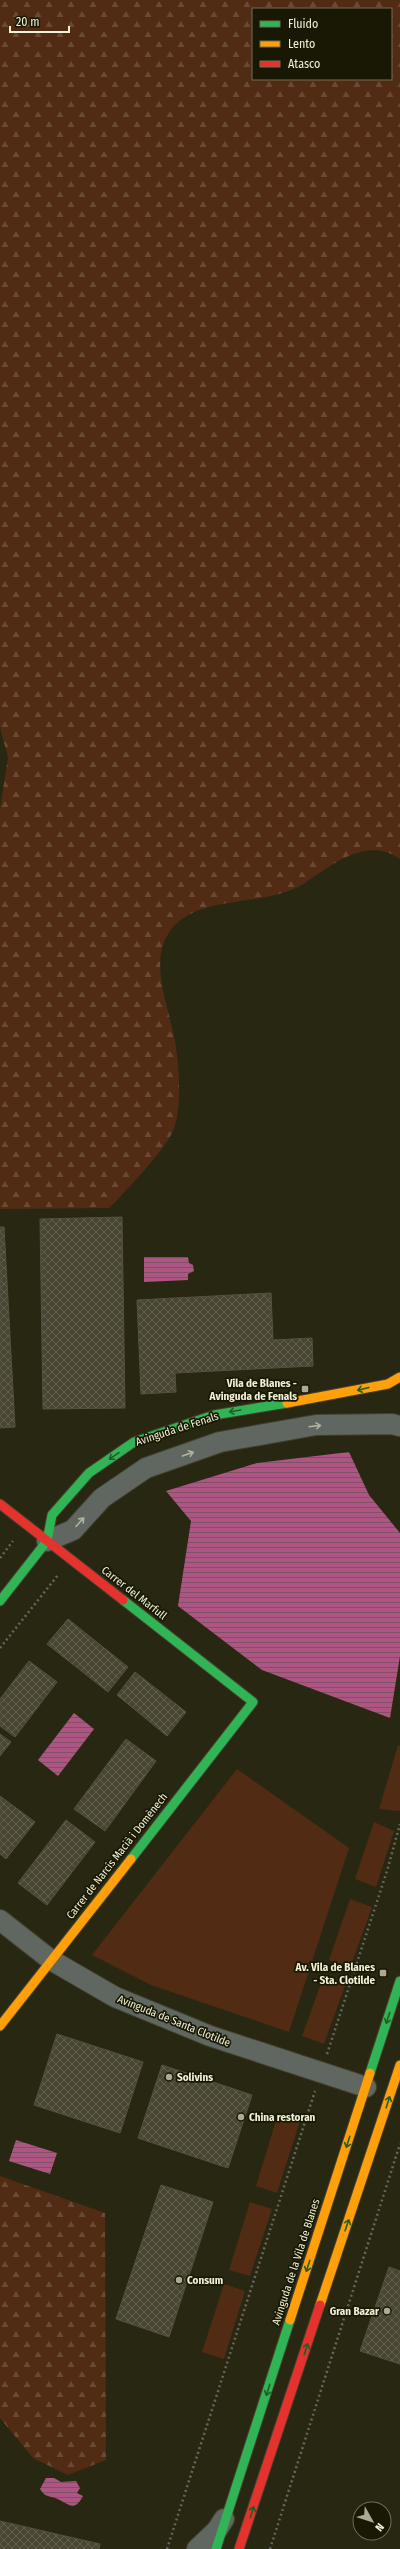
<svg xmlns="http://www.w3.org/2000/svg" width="400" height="2549" font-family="'Fira Sans Condensed',sans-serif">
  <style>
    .grass { fill: #512b13 }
    .forest { fill: url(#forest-firs); fill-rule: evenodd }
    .water { fill: url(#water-rules) }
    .building { fill: url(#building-cross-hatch); stroke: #55513e }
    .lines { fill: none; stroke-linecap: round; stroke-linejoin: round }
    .street-casing { stroke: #42422f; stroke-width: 22 }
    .fast-casing { stroke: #42422f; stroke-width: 11 }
    .slow-casing { stroke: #42422f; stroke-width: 11 }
    .jam-casing { stroke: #42422f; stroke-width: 11 }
    .path { stroke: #64675c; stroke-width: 2.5; stroke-dasharray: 2 3; stroke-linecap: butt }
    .street { stroke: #5f6760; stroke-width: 20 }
    .fast { stroke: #30b455; stroke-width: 9 }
    .slow { stroke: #ff9f0a; stroke-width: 9 }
    .jam { stroke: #e5322d; stroke-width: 9 }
    .oneway { stroke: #235e28 }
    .oneway2 { stroke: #afb3a0 }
    .poi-dot { fill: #aaab91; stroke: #181804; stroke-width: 1.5 }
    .labels { text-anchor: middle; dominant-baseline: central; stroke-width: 3.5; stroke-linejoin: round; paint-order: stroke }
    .poi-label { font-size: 11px; font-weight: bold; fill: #f0f1d5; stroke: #181804; text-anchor: end }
    .street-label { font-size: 11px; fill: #f0f1d5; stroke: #181804 }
  </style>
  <defs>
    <pattern id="forest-firs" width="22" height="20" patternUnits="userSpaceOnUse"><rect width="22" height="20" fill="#512b13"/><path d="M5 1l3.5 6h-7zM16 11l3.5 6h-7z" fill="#6a4a34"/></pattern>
    <pattern id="water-rules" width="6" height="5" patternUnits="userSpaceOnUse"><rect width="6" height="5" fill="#ae5683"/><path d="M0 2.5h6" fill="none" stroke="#805065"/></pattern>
    <pattern id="building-cross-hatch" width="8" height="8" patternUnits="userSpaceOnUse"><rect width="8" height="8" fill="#484533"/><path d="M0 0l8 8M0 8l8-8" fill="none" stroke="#636050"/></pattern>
  </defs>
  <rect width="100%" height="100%" fill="#282812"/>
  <path class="grass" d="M398,1745L400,1746V1811L379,1809Z
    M237,1769L349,1848L289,2032L151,1985L92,1955Z
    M374,1822L394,1831L376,1887L355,1879Z
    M350,1899L372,1907L350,1968L329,1960Z
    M324,1975L346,1983L324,2044L302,2036Z
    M278,2114L300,2121L277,2193L256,2186Z
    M250,2202L272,2209L250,2276L229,2270Z
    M224,2284L245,2291L224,2359L202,2352Z"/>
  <path class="forest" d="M0,0H400V859C367,836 333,864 305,883C268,907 210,894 177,923C146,951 166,999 173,1032C179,1057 183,1108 173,1131C164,1151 125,1192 109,1208L0,1209V809L8,758L0,727ZM253,9H391V79H253Z
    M0,2176L105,2213L106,2460L68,2475L33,2458L0,2418Z"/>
  <path class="water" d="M144,1257H188L189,1263L193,1265L194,1271L188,1274V1280L144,1282Z
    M349,1452L369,1495L400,1533V1656L390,1718L262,1670L178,1606L191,1521L166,1491L257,1463Z
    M74,1713L94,1729L58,1776L38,1760Z
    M16,2140L57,2153L50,2174L9,2161Z
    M46,2478H54L61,2482L76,2481L80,2488L77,2493L83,2496C74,2514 67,2502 55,2498C48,2496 44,2496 40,2489Z"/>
  <path class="building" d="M122,1217L125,1408L43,1409L40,1219Z
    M0,1227H4L15,1427L0,1428Z
    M271,1293L273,1340L312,1338L313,1366L175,1373L176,1392L141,1394L137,1300Z
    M68,1619L128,1667L108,1692L47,1644Z
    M29,1661L57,1682L15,1737L0,1726V1699Z
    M135,1672L186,1712L167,1736L117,1695Z
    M0,1734L11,1742L0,1756Z
    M126,1739L156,1761L105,1831L74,1809Z
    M0,1796L35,1822L6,1859L0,1854Z
    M66,1820L95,1842L47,1905L18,1883Z
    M57,2034L143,2062L120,2133L34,2105Z
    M162,2065L252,2095L228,2168L138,2138Z
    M161,2185L213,2202L169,2337L116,2319Z
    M389,2267L400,2271V2364L360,2351Z
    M0,2521L100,2544L99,2549H0Z"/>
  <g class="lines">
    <g class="street-casing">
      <path id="street" d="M47,1541L73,1530L102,1498L146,1468L220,1442L316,1425L392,1424L400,1426
        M0,1920L51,1960L115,1997L210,2036L366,2087
        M197,2549L217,2530L224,2519"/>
    </g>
    <g class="fast-casing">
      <path id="fast" d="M123,1600L253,1702L131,1859
        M0,1601L47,1541L52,1515L89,1473L134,1442L214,1415L287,1403
        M370,2073L400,1981
        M216,2549L290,2320"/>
    </g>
    <g class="slow-casing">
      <path id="slow" d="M287,1403L388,1384L400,1377
        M0,2026L131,1859
        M320,2305L400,2065
        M290,2320L370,2073"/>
    </g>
    <g class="jam-casing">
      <path id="jam" d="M0,1504L123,1600
        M239,2549L320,2305"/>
    </g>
    <path class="path" d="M0,1558L13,1541
      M0,1648L58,1575
      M327,2054L387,1871L400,1824
      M167,2549L315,2091
      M270,2549L400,2144"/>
    <use href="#street" class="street"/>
    <use href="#fast" class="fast"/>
    <use href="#slow" class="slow"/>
    <use href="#jam" class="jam"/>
  </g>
  <defs><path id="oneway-shaft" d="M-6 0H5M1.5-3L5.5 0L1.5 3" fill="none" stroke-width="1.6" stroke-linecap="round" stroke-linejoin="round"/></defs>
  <g class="oneway">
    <use href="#oneway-shaft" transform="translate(363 1389) rotate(166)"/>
    <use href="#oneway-shaft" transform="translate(235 1411) rotate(171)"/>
    <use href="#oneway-shaft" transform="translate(114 1456) rotate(145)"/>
    <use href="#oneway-shaft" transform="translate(388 2018) rotate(108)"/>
    <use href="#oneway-shaft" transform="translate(388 2102) rotate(-72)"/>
    <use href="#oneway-shaft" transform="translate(348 2142) rotate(108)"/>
    <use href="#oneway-shaft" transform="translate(347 2225) rotate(-71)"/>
    <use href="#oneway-shaft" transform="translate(308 2266) rotate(108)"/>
    <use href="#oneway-shaft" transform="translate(306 2349) rotate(-72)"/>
    <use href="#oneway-shaft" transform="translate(268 2390) rotate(108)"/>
    <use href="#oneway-shaft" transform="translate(252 2512) rotate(-72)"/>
  </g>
  <g class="oneway2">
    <use href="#oneway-shaft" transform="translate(315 1426) rotate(-7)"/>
    <use href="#oneway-shaft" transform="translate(188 1454) rotate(-19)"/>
    <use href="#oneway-shaft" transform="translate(80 1522) rotate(-48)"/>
  </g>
  <g class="poi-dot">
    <rect x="301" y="1385" width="8" height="8" rx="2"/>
    <rect x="379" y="1969" width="8" height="8" rx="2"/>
    <circle cx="169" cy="2077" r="4"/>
    <circle cx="241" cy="2117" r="4"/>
    <circle cx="179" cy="2280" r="4"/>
    <circle cx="387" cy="2311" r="4"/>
  </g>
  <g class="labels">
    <g class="poi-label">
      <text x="297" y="1383">Vila de Blanes -<tspan x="297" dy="13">Avinguda de Fenals</tspan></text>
      <text x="375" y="1967">Av. Vila de Blanes<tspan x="375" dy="13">- Sta. Clotilde</tspan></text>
      <text x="177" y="2077" text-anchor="start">Solivins</text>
      <text x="249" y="2117" text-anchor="start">China restoran</text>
      <text x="187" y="2280" text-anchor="start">Consum</text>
      <text x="379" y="2311">Gran Bazar</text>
    </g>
    <g class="street-label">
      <text transform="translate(177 1429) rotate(-18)">Avinguda de Fenals</text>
      <text transform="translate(134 1593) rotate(38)">Carrer del Marfull</text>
      <text transform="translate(117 1856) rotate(-52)">Carrer de Narcís Macià i Domènech</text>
      <text transform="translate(174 2021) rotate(22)">Avinguda de Santa Clotilde</text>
      <text transform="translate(296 2262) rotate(-72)">Avinguda de la Vila de Blanes</text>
    </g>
  </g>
  <rect x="252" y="8" width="140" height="72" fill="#181804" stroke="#6e6f58"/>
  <rect x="260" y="21" width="20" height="6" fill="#30b455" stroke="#6e6f58"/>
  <text x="288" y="28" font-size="12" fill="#f0f1d5">Fluido</text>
  <rect x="260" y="41" width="20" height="6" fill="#ff9f0a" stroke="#6e6f58"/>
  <text x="288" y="48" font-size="12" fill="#f0f1d5">Lento</text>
  <rect x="260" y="61" width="20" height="6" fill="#e5322d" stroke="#6e6f58"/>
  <text x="288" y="68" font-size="12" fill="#f0f1d5">Atasco</text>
  <g transform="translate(372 2521) rotate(129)"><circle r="19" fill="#181804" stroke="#6e6f58"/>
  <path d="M0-3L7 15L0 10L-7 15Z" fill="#aaab91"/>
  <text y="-6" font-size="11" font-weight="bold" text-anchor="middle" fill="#f0f1d5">N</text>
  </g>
  <path d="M10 26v6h59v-6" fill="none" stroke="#f0f1d5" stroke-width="2"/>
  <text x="16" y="26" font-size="12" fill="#f0f1d5" stroke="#181804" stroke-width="3" paint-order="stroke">20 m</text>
</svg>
